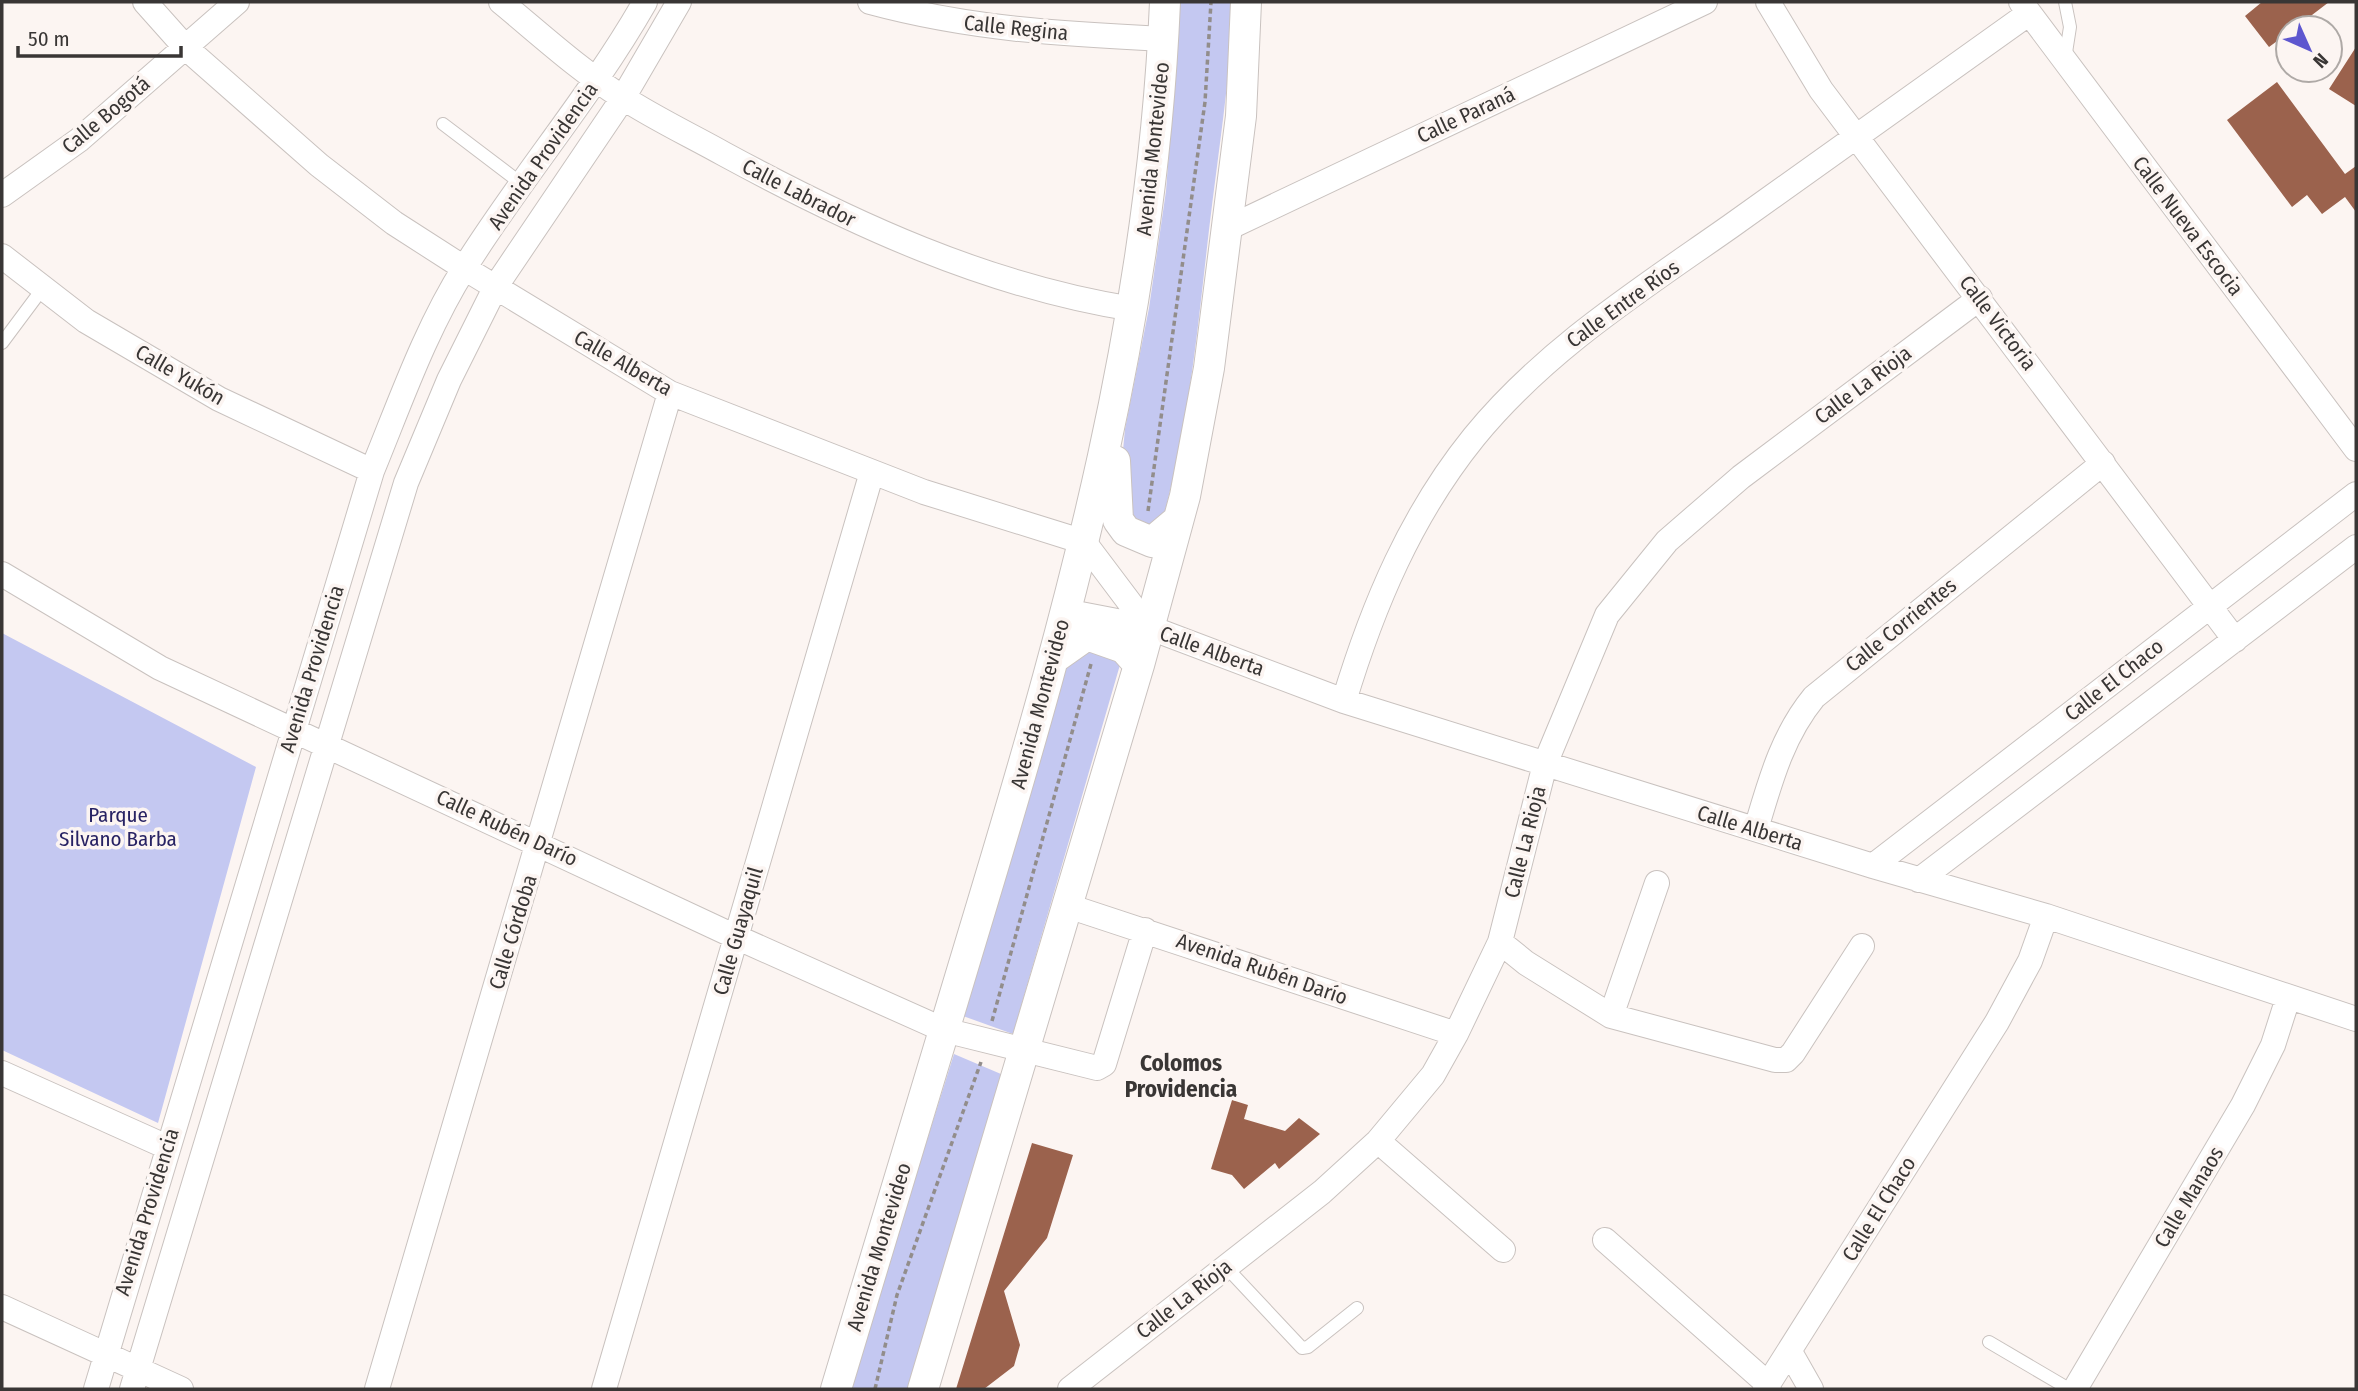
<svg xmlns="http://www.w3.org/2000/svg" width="2358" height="1391" font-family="'Fira Sans Condensed',sans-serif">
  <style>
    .green { fill: #c4c8f1 }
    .building { fill: #9b624d }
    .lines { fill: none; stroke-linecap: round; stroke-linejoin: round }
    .service-casing { stroke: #c9c2bf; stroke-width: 14 }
    .minor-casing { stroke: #c9c2bf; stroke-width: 26 }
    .tertiary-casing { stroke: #c9c2bf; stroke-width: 32 }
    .path { stroke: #928d8b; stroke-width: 3.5; stroke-dasharray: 5 3.5; stroke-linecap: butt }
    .service { stroke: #fff; stroke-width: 12 }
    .minor { stroke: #fff; stroke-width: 24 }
    .tertiary { stroke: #fff; stroke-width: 30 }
    .labels { text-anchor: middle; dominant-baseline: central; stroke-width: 7; stroke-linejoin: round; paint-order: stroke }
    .street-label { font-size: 21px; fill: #393635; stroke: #fcf5f2 }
    .park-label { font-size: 21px; fill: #272263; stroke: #fcf5f2 }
    .neighbourhood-label { font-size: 23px; font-weight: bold; fill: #393635; stroke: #fcf5f2 }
  </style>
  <rect width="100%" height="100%" fill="#fcf5f2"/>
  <path class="green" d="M1180,2H1234C1230,79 1218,154 1209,230C1197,333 1188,437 1158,535L1117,515L1125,429L1149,308L1166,191Z
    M2,633L256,767L158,1123L2,1050Z
    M1083,644L1124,651L1013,1034L963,1016L1069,655Z
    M954,1054L1008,1077L912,1389H849Z"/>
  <path class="building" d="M2262,2H2329L2295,28H2288V33L2269,47L2245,16Z
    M2356,47V106L2329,89Z
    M2277,82L2345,174L2356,166V212L2345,197L2322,214L2307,195L2292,207L2227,120Z
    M1232,1100L1248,1105L1244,1119L1285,1131L1299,1118L1320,1134L1279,1169L1275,1163L1244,1189L1232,1175L1211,1169Z
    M1032,1143L1073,1155L1047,1238L1004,1291L1020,1345L1014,1366L984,1389H956Z"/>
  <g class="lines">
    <g class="service-casing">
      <path id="service" d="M2065,2L2070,27L2065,59
        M443,124L522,184
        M2,343L43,288
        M1225,1266L1302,1348L1308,1347L1357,1308
        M1989,1342L2069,1389"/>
    </g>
    <g class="minor-casing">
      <path id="minor" d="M145,2L186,48L319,165L394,223L464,268L670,393L924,492L1084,542L1148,627
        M501,2C540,34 579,70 622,97C654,118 690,135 724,154C853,224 987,286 1133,309
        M870,2C970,29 1061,34 1164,39
        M1768,2L1821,90L2235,640
        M2021,2L2356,449
        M2,195L79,140L237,2
        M1226,229L1705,2
        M2,256L86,321L219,399L372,471
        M2,574L160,668L736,937L944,1030L1097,1068L1104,1064L1145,930
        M1065,611L1148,627L1344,701L1873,866L2046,916L2356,1019
        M1344,701C1373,605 1411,515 1474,437C1545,350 1640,290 1731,226C1830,156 1929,85 2028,14
        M1756,829C1770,782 1782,736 1814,697L2103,463
        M1873,866L2356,494
        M1919,880L2356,547
        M1068,906L1456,1034
        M1500,942L1526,963L1611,1016L1775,1060H1786L1793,1053L1862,946
        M1611,1016L1657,883
        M2,1073L167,1147
        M1378,1141L1503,1250
        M1605,1240L1769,1385
        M2,1307L181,1389
        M1790,1352L1811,1389
        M96,1389L372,471C400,403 425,330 465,267C522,176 592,95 645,2
        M132,1389L406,483L449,380L496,286L623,98L679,2
        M377,1389L670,393
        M604,1389L872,472
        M1070,1389L1322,1192L1378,1141L1433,1075L1456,1034L1500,942L1545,764L1607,615L1667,541L1741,477L1980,298
        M1765,1389L1997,1022L2030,961L2046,916
        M2075,1389L2243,1105L2273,1045L2288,998"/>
    </g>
    <g class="tertiary-casing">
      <path id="tertiary" d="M1115,461L1118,520L1126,531L1152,542L1177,521
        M1053,659L1087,635L1124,648L1139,665
        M836,1389C885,1226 934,1064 983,901C1073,603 1152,314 1165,2
        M923,1389L1139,665L1185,496L1209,368L1241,116L1246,2"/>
    </g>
    <path class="path" d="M1148,511L1205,102L1211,2
      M992,1021L1091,664
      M875,1389L897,1295L981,1062"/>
    <use href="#service" class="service"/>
    <use href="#minor" class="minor"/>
    <use href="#tertiary" class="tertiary"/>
  </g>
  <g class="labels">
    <g class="street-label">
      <text transform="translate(1016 28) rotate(6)">Calle Regina</text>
      <text transform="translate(106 115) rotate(-40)">Calle Bogotá</text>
      <text transform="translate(1466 115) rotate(-25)">Calle Paraná</text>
      <text transform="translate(1153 149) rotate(-84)">Avenida Montevideo</text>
      <text transform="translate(543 156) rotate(-55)">Avenida Providencia</text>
      <text transform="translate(799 193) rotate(27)">Calle Labrador</text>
      <text transform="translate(2188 226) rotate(53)">Calle Nueva Escocia</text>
      <text transform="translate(1623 304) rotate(-36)">Calle Entre Ríos</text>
      <text transform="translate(1998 323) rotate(53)">Calle Victoria</text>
      <text transform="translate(623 363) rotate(30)">Calle Alberta</text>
      <text transform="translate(180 375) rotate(30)">Calle Yukón</text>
      <text transform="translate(1863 385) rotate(-37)">Calle La Rioja</text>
      <text transform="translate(1901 625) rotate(-39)">Calle Corrientes</text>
      <text transform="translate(1212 651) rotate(20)">Calle Alberta</text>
      <text transform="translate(312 669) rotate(-73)">Avenida Providencia</text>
      <text transform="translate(2114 680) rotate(-38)">Calle El Chaco</text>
      <text transform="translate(1040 704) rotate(-75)">Avenida Montevideo</text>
      <text transform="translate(507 828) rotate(25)">Calle Rubén Darío</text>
      <text transform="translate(1750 828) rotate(17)">Calle Alberta</text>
      <text transform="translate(1525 842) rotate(-76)">Calle La Rioja</text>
      <text transform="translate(738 931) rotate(-74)">Calle Guayaquil</text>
      <text transform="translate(513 932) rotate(-73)">Calle Córdoba</text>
      <text transform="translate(1262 969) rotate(19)">Avenida Rubén Darío</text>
      <text transform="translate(2189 1197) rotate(-59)">Calle Manaos</text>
      <text transform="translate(1879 1209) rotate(-58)">Calle El Chaco</text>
      <text transform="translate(147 1212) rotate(-73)">Avenida Providencia</text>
      <text transform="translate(879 1247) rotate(-73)">Avenida Montevideo</text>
      <text transform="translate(1184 1299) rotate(-38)">Calle La Rioja</text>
    </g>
    <g class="park-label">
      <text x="118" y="815">Parque<tspan x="118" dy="24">Silvano Barba</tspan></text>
    </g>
    <g class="neighbourhood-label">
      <text x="1181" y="1063">Colomos<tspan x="1181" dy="26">Providencia</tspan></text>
    </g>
  </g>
  <rect width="2358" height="1391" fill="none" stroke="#393635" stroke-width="7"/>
  <g transform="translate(2309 49) rotate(135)"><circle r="33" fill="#fcf5f2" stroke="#aea9a6" stroke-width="2"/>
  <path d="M0-5L12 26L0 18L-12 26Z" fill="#5e57cf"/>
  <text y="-10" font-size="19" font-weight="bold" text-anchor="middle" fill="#393635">N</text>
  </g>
  <path d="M18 46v10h163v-10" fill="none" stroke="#393635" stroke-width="3.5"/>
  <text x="28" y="46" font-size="21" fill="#393635" stroke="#fcf5f2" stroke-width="5" paint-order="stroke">50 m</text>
</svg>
